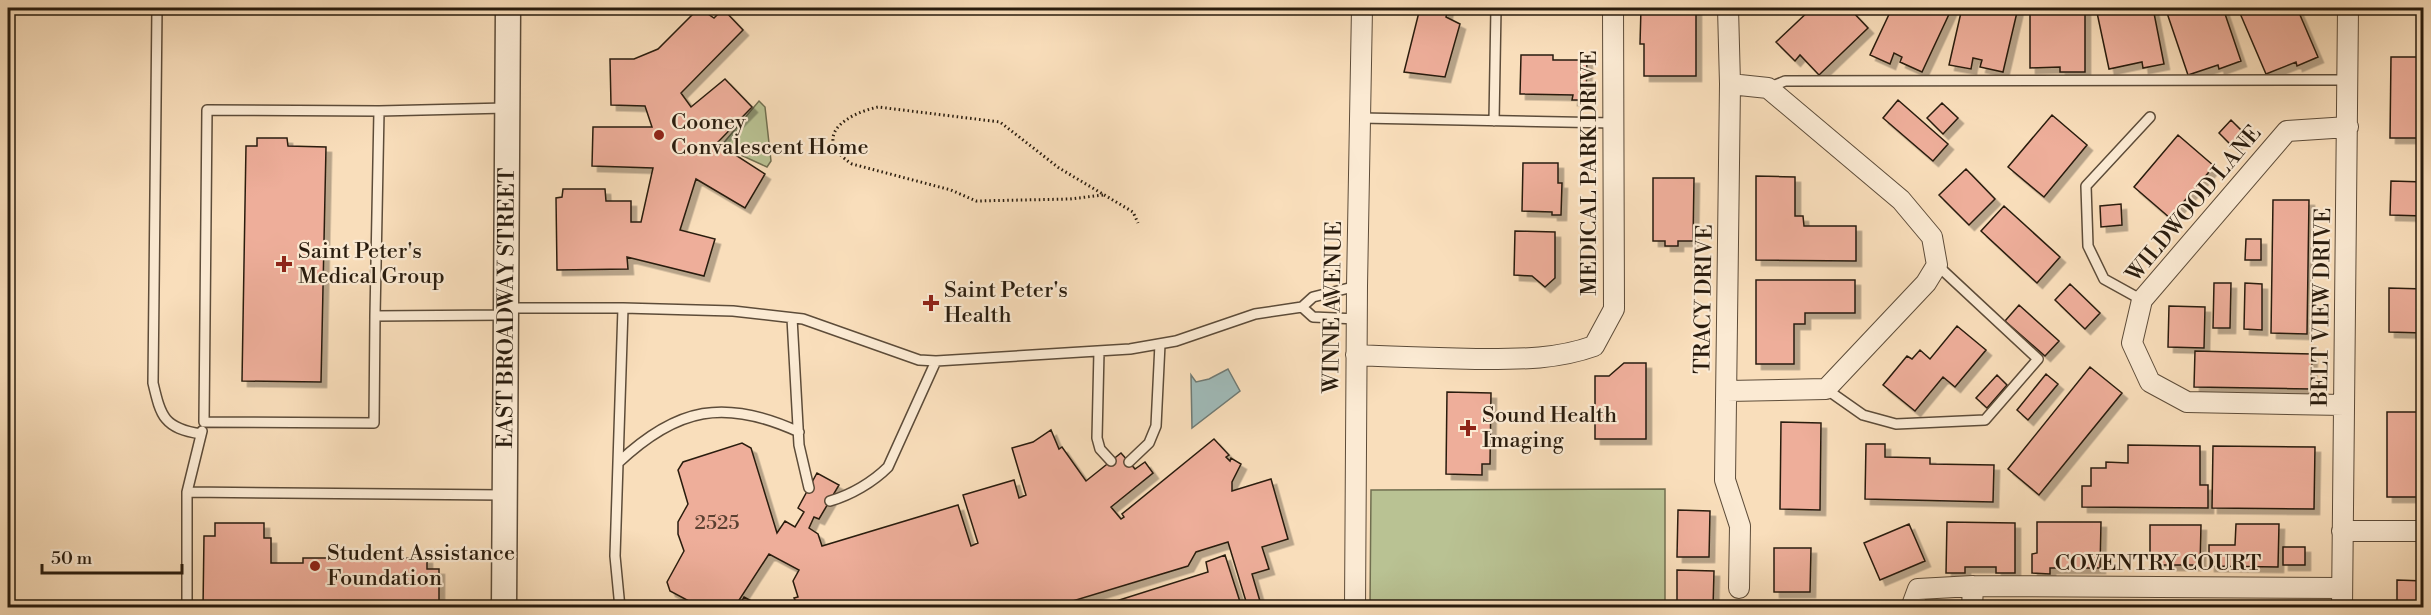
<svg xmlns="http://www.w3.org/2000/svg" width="2431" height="615" font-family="'Libre Bodoni',serif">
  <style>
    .green { fill: #b9c293; stroke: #716f50; stroke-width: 1.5 }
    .water { fill: #a0bbb9; stroke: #707b75; stroke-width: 1.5 }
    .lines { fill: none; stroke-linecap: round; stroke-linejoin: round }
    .stream { stroke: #707b75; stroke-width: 5 }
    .building { fill: #eeae9a; stroke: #291c0e; stroke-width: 1.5; filter: url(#shadow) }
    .service-casing { stroke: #5d4c39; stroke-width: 12 }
    .minor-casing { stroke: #5d4c39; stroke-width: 22 }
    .tertiary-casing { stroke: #5d4c39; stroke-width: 27 }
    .path { stroke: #291c0e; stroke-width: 3; stroke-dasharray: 1.5 3; stroke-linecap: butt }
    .service { stroke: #fbead3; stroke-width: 9 }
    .minor { stroke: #fbead3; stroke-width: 20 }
    .tertiary { stroke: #fbead3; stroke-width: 24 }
    .poi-dot { fill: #8f2418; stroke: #fbead3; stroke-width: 2 }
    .labels { text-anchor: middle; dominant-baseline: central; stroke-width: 4.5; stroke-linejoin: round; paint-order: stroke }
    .number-label { font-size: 20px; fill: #5a4031 }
    .poi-label { font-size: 22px; fill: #291c0e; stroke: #fbead3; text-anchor: start }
    .street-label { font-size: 22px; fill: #291c0e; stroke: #fbead3 }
  </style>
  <defs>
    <filter id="shadow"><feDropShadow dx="5.5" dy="5.5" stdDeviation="0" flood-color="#0004"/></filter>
  </defs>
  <rect width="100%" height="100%" fill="#f9debb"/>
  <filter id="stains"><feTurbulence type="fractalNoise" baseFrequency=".00333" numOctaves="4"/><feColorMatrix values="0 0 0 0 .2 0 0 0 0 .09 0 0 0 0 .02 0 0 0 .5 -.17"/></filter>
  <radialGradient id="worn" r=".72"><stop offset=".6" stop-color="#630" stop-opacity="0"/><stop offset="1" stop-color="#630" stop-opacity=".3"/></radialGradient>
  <path class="green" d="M759,101L765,107L771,161L767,167L721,146Z
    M1665,489V607H1370L1371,490Z"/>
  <path class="water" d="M1228,369L1240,391L1192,428L1191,375L1196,382L1209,379Z"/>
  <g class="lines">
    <path class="stream" d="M2416,8L2424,13"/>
  </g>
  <path class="building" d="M699,8L714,18L723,9L743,30L681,93L691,107L725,79L752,107L717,143L765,174L745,208L696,179L680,230L715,239L704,276L627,257L628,269L557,270L556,198L562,197L563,189H605L606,201H631V222H641L653,168L592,166L593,127H652L645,106L611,105L610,59H634L658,49Z
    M1420,8H1448L1446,17L1460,24L1445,77L1404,72Z
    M1641,8H1696V76H1644V44H1640Z
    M1812,8H1849L1868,28L1819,75L1800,55L1795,61L1776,42Z
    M1892,8H1945L1951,10L1922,72L1900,62L1902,57L1894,53L1890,64L1870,55Z
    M1962,8H2018L2003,72L1980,67L1982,60L1973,58L1971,69L1949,65Z
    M2030,8H2085V72H2060V67L2030,68Z
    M2096,8H2153L2164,64L2143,68L2142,62L2109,69Z
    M2173,8H2223L2241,61L2219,69L2218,65L2188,75L2166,10Z
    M2247,8H2297L2318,57L2297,66L2296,62L2266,74L2239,11Z
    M1521,55H1553V60H1587L1586,100H1572L1573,95L1520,94Z
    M2391,57H2424V138H2390Z
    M1898,100L1948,144L1933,161L1883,118Z
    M1942,103L1958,118L1943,134L1927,118Z
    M2052,115L2087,145L2044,197L2008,167Z
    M2231,120L2245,134L2233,147L2219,133Z
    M2178,135L2214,166L2170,218L2134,187Z
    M257,138H287L288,146L326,147L321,382L242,381L246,146H257Z
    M1523,163H1558V183H1562L1561,215H1552V212L1522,211Z
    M1966,169L1995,199L1969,225L1939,195Z
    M1756,176L1795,177V216H1803L1804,226H1856V261L1756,260Z
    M1653,178H1694L1693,241H1678V246H1665V241H1653Z
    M2391,181L2424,182V216L2390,215Z
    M2273,200H2309L2307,334L2271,333Z
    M2121,204L2122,225L2101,227L2100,206Z
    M2004,206L2060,257L2037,283L1981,231Z
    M1515,231L1555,232V278L1545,287L1532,276L1514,275Z
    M2246,239H2261V260H2245Z
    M1756,280H1855V313H1805V324H1794V364H1756Z
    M2214,283H2231L2230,328H2213Z
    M2245,283L2262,284V330L2244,329Z
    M2070,284L2100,313L2085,329L2055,300Z
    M2389,288L2424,289V333L2389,332Z
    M2019,305L2059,341L2045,356L2005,321Z
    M2169,306L2205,307L2204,348L2168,347Z
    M1957,326L1986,350L1955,387L1943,377L1915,411L1883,385L1907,356L1912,359L1920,350L1930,359Z
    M2195,351L2312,354L2311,389L2194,387Z
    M1624,363H1646V439H1595V376H1609Z
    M2090,367L2122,393L2039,495L2008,469Z
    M2046,374L2058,384L2028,420L2017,410Z
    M1997,375L2007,385L1987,408L1976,398Z
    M1447,392L1491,393L1490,464H1482V475L1446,474Z
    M2387,412H2424V497H2387Z
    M1781,422L1821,423L1820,510L1780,509Z
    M1051,430L1059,449L1062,447L1086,481L1121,453L1135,469L1145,462L1153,473L1111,507L1121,519L1124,517L1122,514L1214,439L1229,455L1226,457L1230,461L1231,458L1241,464L1232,482V491L1271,479L1288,539L1262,547L1269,569L1252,574L1262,608H1248L1228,542L1196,552L1188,566L1056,606V608H789L798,605L794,598L798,597L793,581L799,570L769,554L734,608H685L689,601L670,591L667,582L684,551L678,534V522L688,504L678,470L683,462L742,443L751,448L777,533L785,521L795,527L804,512L798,508L817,473L839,485L819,519L814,517L809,528L818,534L822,546L958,505L971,546L978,543L963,495L1014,480L1019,498L1026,495L1012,448L1033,442Z
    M1866,444H1885V457L1930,458V464L1994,465L1993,502L1865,499Z
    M2128,445L2200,446V485H2208V508L2082,507V486H2091V468H2106V462L2128,463Z
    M2213,446L2315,447L2314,509L2212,508Z
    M1678,510L1710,511L1709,557H1677Z
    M1947,522L2015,523V573H1996V567H1965V573H1946Z
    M2037,522H2101L2100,568H2050V574L2032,573V554L2037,553Z
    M215,523H264V538H271V563H303V558H427V569H439V608H203L204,536H215Z
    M1909,524L1925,561L1880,580L1864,543Z
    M2236,524H2279L2278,567L2209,566V545H2235Z
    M2150,525H2201L2200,565H2150Z
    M2283,547H2305V565H2283Z
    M1774,548H1811L1810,592H1774Z
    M1225,555L1242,608H1094L1208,572L1206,562Z
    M1677,570L1714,571L1713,608H1677Z
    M2397,580L2424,581V608H2397Z
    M744,597L755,603L757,608H738Z"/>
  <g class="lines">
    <g class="service-casing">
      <path id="service" d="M157,8L153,383C161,417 164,428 201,434
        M1768,88L1785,81L2348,80
        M1361,118L1613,123
        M1494,121L1496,8
        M2142,300L2104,279L2088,246L2086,186L2150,117
        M1302,307L1313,317L1357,319
        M506,308H623
        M504,315L375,316L379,111L506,108
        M375,316L374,423L204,422L207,110L379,111
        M792,318L799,445L809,488
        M1099,351L1097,438L1100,449L1111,461
        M1826,389L1863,415L1896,424L1985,420L2038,359L1937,265
        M1129,462L1149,443L1156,426L1160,344
        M618,463C677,407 725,398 799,432
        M187,492L202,431
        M830,501C851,495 873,482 888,467L936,361
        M187,608V492L503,495
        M620,608L615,556L623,308L733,311L803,319L919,360L936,361L1130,349L1176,341L1255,314L1302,307L1313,297L1357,286"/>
    </g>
    <g class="minor-casing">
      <path id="minor" d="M1728,8L1730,84L1725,480L1740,526L1739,588
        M1356,355C1396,357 1436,358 1476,359C1517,359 1555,360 1594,346L1614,309L1613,8
        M1727,391L1826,389L1926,283L1937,265L1932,237L1901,200L1768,88L1730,84
        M2344,405L2187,402L2150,382L2132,343L2142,300L2287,131L2348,127
        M2342,531H2424
        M1355,608L1357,286L1362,8
        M1911,608L1918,589L1973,586L2342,588
        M1972,608L1973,586
        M2342,608L2348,8"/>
    </g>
    <g class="tertiary-casing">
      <g id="tertiary">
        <path id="s1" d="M504,608L508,8"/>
      </g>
    </g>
    <path class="path" d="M1103,195L1070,199L976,201L951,190L852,164C810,137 846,114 878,107L1000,122L1059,168L1133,212L1138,223"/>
    <use href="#service" class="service"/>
    <use href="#minor" class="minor"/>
    <use href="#tertiary" class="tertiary"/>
  </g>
  <g class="poi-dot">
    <circle cx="659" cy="135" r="6"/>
    <path d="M281 255h6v6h6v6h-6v6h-6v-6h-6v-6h6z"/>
    <path d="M928 294h6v6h6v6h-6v6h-6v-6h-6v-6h6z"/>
    <path d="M1465 419h6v6h6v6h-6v6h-6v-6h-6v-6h6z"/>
    <circle cx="315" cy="566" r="6"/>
  </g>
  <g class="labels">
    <g class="number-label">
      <text x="717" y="523">2525</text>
    </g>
    <g class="poi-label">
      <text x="671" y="122">Cooney<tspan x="671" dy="25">Convalescent Home</tspan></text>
      <text x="298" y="251">Saint Peter's<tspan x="298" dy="25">Medical Group</tspan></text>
      <text x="944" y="290">Saint Peter's<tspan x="944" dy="25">Health</tspan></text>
      <text x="1482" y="415">Sound Health<tspan x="1482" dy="25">Imaging</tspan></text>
      <text x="327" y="553">Student Assistance<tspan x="327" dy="25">Foundation</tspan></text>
    </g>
    <g class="street-label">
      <text transform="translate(1589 173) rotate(-90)">MEDICAL PARK DRIVE</text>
      <text transform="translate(2194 204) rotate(-50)">WILDWOOD LANE</text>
      <text transform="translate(1704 299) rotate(-89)">TRACY DRIVE</text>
      <text transform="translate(1333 307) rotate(-89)">WINNE AVENUE</text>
      <text transform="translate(2322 307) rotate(-89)">BELT VIEW DRIVE</text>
      <text stroke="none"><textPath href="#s1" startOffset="300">EAST BROADWAY STREET</textPath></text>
      <text x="2158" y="563">COVENTRY COURT</text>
    </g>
  </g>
  <rect width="2431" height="615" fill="none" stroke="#f9debb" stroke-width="30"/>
  <rect x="9" y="9" width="2413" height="597" fill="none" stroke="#291c0e" stroke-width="3"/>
  <rect x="15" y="15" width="2401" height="585" fill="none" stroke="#291c0e" stroke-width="1.5"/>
  <path d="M42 564v9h140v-9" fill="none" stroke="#291c0e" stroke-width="3"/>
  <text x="51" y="564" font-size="18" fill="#291c0e" stroke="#fbead3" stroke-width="4.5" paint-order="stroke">50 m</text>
  <rect width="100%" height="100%" filter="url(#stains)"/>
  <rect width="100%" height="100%" fill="url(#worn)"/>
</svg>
